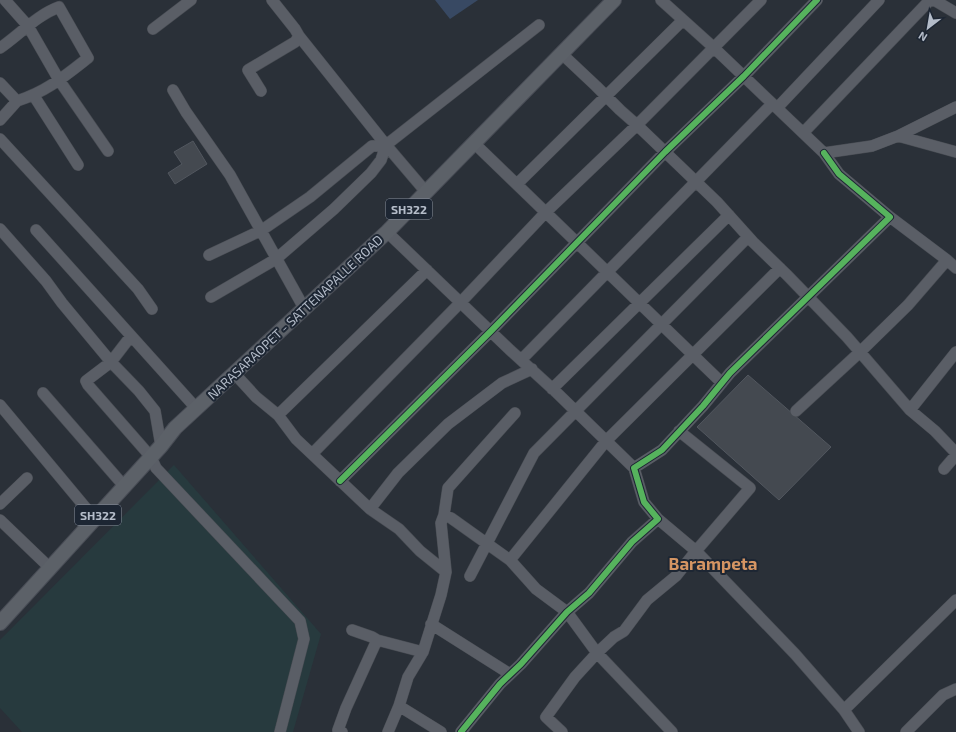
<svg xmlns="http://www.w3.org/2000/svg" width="956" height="732" font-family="'Exo 2',sans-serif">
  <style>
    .green { fill: #273a3e }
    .water { fill: #384963 }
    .building { fill: #444950; stroke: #52575f }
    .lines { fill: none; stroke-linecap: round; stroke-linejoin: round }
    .minor-casing { stroke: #484c53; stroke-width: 12 }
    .major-casing { stroke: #484c55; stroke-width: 16 }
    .minor { stroke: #5a5e66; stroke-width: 11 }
    .major { stroke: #5c6168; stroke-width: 14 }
    .cycleway-casing { stroke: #1d2633; stroke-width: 8 }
    .cycleway { stroke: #56b35d; stroke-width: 6 }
    .labels { text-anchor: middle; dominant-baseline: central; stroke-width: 4; stroke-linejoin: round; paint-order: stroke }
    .shield { fill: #1d2633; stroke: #878f9c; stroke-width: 1 }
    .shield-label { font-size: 12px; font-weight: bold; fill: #b4bcc9 }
    .street-label { font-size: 13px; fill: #b4bcc9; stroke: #1d2633 }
    .district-label { font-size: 17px; font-weight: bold; fill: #d59563; stroke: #1d2633 }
  </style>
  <rect width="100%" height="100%" fill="#2a3038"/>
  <path class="green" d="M174,465L321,634L293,732H22L0,708V640Z"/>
  <path class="water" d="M435,0H478L450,19Z"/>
  <path class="building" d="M193,141L207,164L175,184L168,173L182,164L174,152Z
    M748,375L831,447L779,500L697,427Z"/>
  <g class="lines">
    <g class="minor-casing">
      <path id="minor" d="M5,0L28,26L59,80L108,151
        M272,0L295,29L299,36L386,145L426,192
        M661,0L712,46L824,153L872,146L898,136L956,152
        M934,0L956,13
        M153,29L191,0
        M0,48C19,35 37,15 59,7L88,58C65,76 46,92 17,101
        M562,54L596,86L620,110L637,125L717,202L753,242L787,275L847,337L910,410L935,431L956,453
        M0,83L17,101L0,120
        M173,90L186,112L230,175L304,308
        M261,91L248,70L295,42L299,36
        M34,96L78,165
        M777,108L879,0
        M803,133L930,0
        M898,136L956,107
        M0,139L138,289L152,309
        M474,143L722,383
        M517,184L683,20
        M890,217L947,260L956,268
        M0,229L46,281L62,303L111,362L139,391L155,411L161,446
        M36,230L196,408
        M387,232L510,350L556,392L634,468
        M209,255L262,230L310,197L372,146L386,145
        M211,297L276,259L334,209L371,173L381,160L386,145L539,25
        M131,336L111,362L86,381L88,385L151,457L156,468L300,621L304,639L280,732
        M521,360L772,104
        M234,373L256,397L278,415L296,439L370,509
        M552,389L729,215
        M43,393L124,486
        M0,405L95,519
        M910,410L956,352
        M796,411L860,352L908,305L947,260
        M278,415L427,270
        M679,431L750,488L696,551L795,654L844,710L859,732
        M312,454L460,303L546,212L637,125L761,0
        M944,469L956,455
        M340,481L491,331L665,152L744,76L817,0
        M0,504L27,478
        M444,515L451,518L510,560L536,589L567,612L597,653L672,732
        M0,520L50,568
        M510,560L606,441L780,268
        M446,572L441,523L444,515L448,488L515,413
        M470,576L534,453L748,237
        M431,624L510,674
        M352,630L372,637L377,640L423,652
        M399,706L441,732
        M844,710L956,600
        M342,732L338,730L346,708L377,640
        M388,732L399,706L408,677L423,652L441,595L446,572L420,551L399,529L370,509L398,473L448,424L502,383L532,369
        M461,732L500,684L521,664L567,612L589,593L632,542L658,519L644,502L634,468L662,450L703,406L730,373L890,217L839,174L824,153
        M562,732L546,717L575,677L597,653L614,637L624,631L647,600L676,576L696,551L658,519
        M906,732L943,695L956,689"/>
    </g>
    <g class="major-casing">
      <path id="major" d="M0,623L161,446L175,428L387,232L614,0"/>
    </g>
    <use href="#minor" class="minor"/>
    <use href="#major" class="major"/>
    <g class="cycleway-casing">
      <path id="cycleway" d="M340,481L491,331L665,152L744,76L817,0
        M461,732L500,684L521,664L567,612L589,593L632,542L658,519L644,502L634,468L662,450L703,406L730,373L890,217L839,174L824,153"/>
    </g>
    <use href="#cycleway" class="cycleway"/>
  </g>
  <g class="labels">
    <g class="shield">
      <rect x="386" y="199" width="46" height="20" rx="3"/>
      <rect x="75" y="505" width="46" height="20" rx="3"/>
    </g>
    <g class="shield-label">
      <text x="409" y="209">SH322</text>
      <text x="98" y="515">SH322</text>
    </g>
    <g class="street-label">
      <text transform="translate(295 317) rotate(-43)">NARASARAOPET - SATTENAPALLE ROAD</text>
    </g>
    <g class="district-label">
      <text x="713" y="563">Barampeta</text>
    </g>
  </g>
  <g transform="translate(928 28) rotate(211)" stroke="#1d2633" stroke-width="3" paint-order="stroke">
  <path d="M0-3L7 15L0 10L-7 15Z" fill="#b4bcc9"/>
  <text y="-6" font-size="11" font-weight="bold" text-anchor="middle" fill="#b4bcc9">N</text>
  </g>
</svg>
